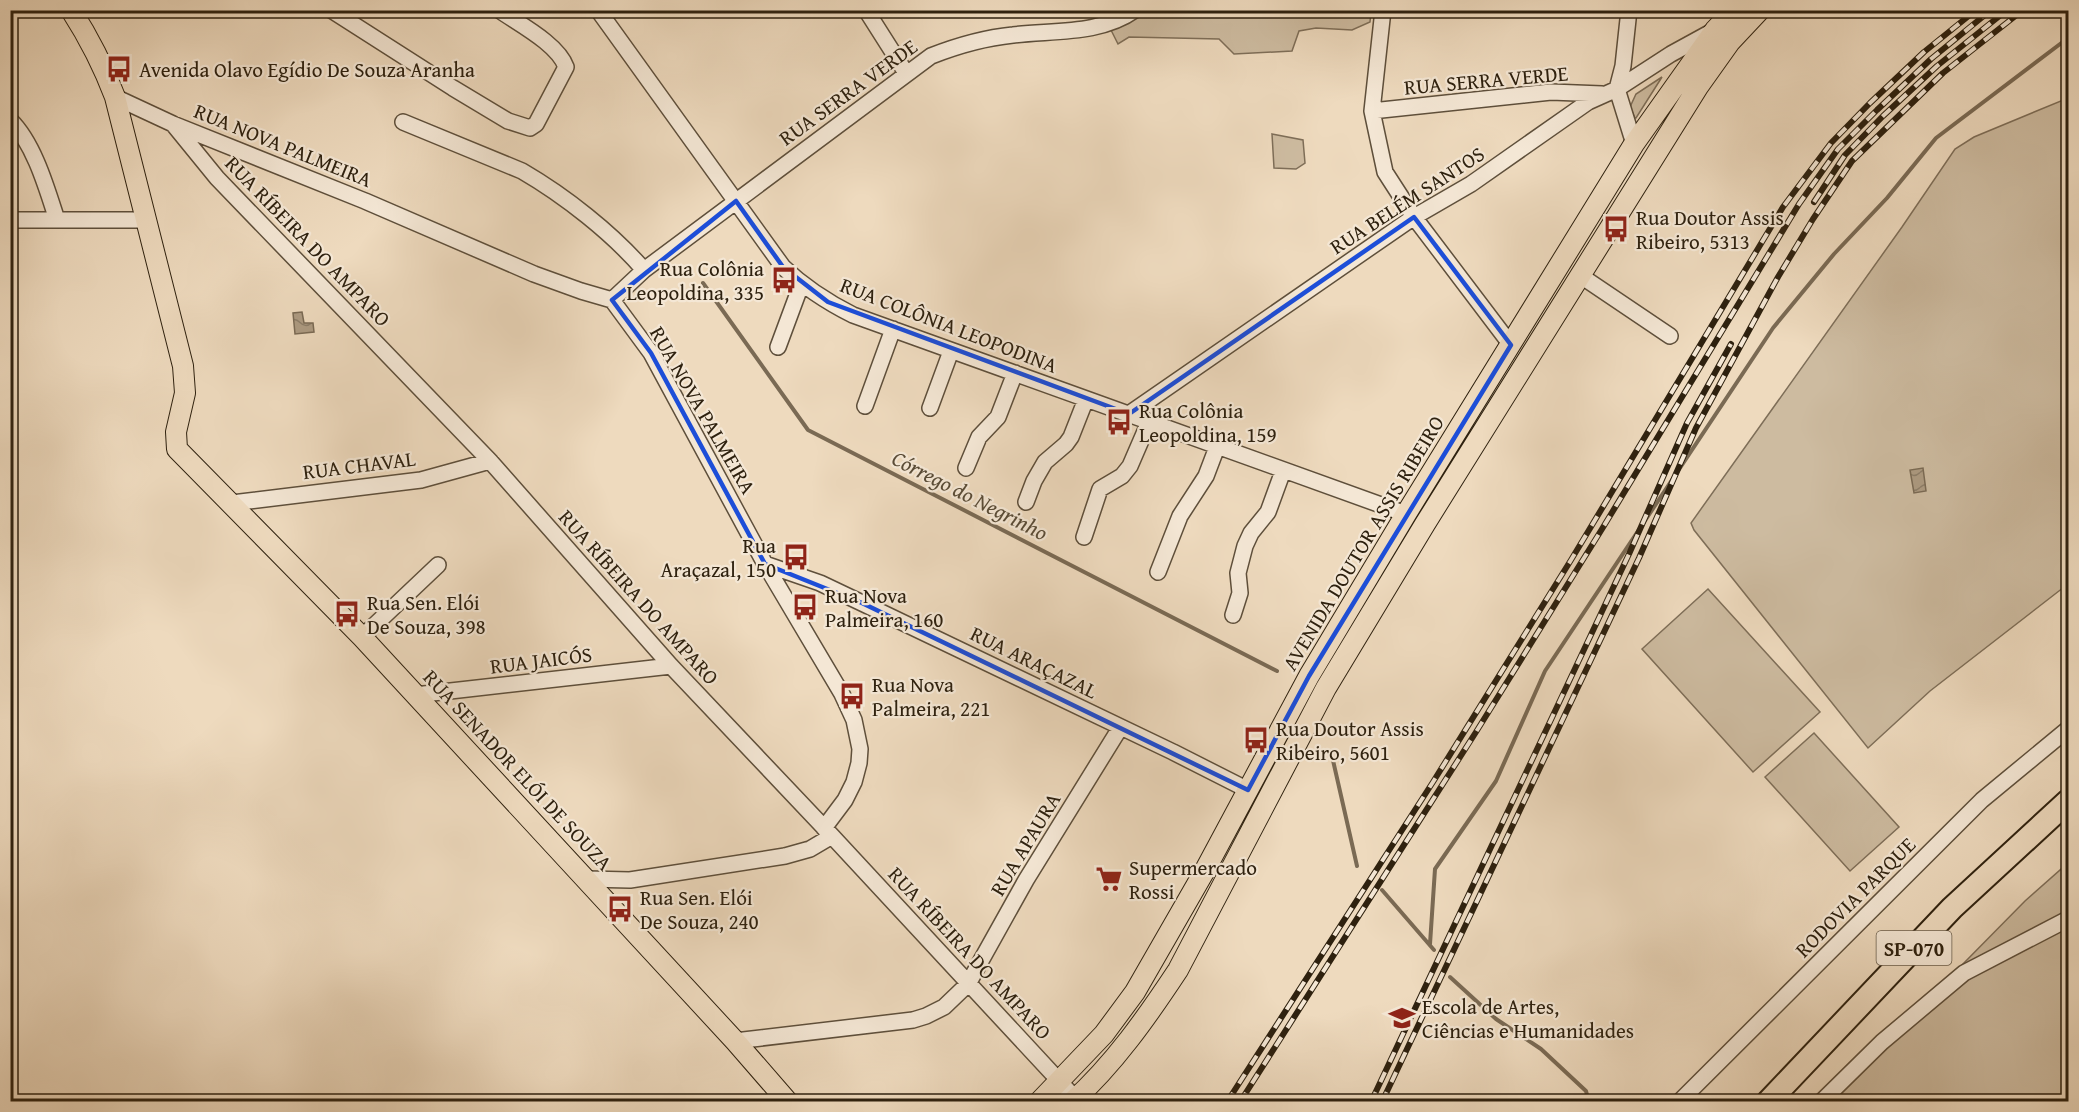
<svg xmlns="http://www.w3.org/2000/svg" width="2079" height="1112" font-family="'Gentium Book Plus',serif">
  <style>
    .green { fill: #cdbba0; stroke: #7e6e58; stroke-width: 1.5 }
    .water { fill: url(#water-waves); stroke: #7a6a54; stroke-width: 1.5 }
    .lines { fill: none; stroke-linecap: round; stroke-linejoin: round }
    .stream { stroke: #7a6a54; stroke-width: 4 }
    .minor-casing { stroke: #5e4f3b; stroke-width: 18 }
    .major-casing { stroke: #2e210f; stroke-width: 22 }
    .highway-casing { stroke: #2e210f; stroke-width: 26 }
    .minor { stroke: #f4e7d5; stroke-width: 15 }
    .major { stroke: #eedabe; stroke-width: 20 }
    .highway { stroke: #eedabe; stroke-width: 22 }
    .rail-casing { stroke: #2e210f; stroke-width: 6 }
    .rail { stroke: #f4e7d5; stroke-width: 4; stroke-dasharray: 11; stroke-linecap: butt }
    .marked { fill: none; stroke: #1d4ed8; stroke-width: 4.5; stroke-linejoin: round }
    .labels { text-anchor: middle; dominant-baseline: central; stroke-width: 4.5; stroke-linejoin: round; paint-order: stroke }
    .shield { fill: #f4e7d5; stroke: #695c4a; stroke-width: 1.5 }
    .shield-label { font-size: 20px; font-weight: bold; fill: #2e210f }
    .poi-label { font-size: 21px; fill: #2e210f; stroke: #f4e7d5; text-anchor: start }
    .street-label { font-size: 21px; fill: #2e210f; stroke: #f4e7d5 }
    .water-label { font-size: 22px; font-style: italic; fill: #5a4c37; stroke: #f4e7d5 }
  </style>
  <defs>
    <pattern id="water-waves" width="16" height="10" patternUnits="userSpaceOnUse" patternTransform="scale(1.5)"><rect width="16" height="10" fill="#ad9b82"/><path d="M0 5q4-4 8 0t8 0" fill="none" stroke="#8d7e69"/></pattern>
  </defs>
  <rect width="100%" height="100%" fill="#eedabe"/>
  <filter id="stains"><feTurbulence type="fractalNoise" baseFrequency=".00333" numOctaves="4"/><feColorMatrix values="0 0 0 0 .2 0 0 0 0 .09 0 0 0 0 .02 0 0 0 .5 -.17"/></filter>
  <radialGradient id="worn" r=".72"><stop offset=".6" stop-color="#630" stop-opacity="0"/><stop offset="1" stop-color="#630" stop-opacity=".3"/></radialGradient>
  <path class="green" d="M1141,11H1371L1370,22L1352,30L1316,28L1299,31L1292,51L1234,54L1219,39L1129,37L1118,44L1111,30Z
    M1662,77L1636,118H1635L1630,107L1636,94Z
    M2068,98V584L1930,691L1868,748L1694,530L1691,523L1902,227L1955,149L1974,137Z
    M1272,134L1303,140L1305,163L1296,169L1274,168Z
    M1708,589L1820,712L1753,772L1642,649Z
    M1814,733L1899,827L1850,871L1765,777Z
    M2068,863V1101L1827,1102L2025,901Z"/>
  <path class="water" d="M302,312L304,323H313L314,332L295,334L293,313Z
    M1923,468L1926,491L1914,493L1910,470Z"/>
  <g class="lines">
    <path class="stream" d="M703,283L808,430L1277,671
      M1332,756L1357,866
      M1382,890L1434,950
      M1430,944L1435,869L1496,781L1545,671L1773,328L1834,254L1887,198L1936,138L2068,38
      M1450,977L1496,1019L1541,1049L1586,1091L1589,1102"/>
    <g class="minor-casing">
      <path id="minor" d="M331,10L453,88L508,121L530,128L536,124L566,67C558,44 519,24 499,10
        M598,10L783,267C804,287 827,302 853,315L1406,514
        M866,10L906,73
        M1383,10L1372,111L1385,172L1414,217L1511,345
        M1617,89L1623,66L1629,10
        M1617,89L1634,144
        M115,97L173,124L365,201L534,274L581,291L612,300L651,353L765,564L842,694L854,720L860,749L859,763L854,782L845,800L824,828
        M1372,111L1551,92L1602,94
        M10,120C34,143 47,189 57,220
        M403,122L522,171C565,196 612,233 644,270
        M173,124L217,178L490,461L671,666L832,836L1075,1098
        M10,220H147
        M1581,276L1670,336
        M612,300L644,270L931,56C959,45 983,38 1013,35C1053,30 1100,35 1135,10
        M778,347L801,285
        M865,406L893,329
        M930,408L951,351
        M1129,414L1414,217L1471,184L1588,102L1617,89L1671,54L1713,31
        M966,468L979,437L998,417L1015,373
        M1026,502L1034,481L1045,462L1066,444L1071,437L1086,399
        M232,503L421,480L490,461
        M1084,537L1100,489L1122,476L1130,466L1149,422
        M765,564L820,583L862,603L1173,752L1248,790
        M1158,572L1180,516L1206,476L1217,447
        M1233,615L1240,593L1238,573L1245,546L1251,533L1268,512L1283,471
        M362,637L438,565
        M415,695L671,666
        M587,879L630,880L785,856L810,849L832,836
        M735,1041L913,1020L926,1016L944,1007L968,984L1026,880L1120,728
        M1679,1102L1982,800L2068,729
        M1821,1102L1882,1042L1964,973L2068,919"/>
    </g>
    <g class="major-casing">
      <path id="major" d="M71,10C89,38 103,65 115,97L183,366L185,393L176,432L177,449L362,637L735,1041L788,1102
        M1039,1102L1104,1034L1135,992L1204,872L1309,676L1406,514L1634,144L1715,30L1734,10
        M1072,1102C1114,1064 1147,1017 1178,970L1326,688L1425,524L1698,87L1730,42L1760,10"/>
    </g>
    <g class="highway-casing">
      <path id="highway" d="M1768,1102L1952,908L2068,801"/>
    </g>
    <use href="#minor" class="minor"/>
    <use href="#major" class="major"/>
    <use href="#highway" class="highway"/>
    <g class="rail-casing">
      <path id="rail" d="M1814,202L1845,155L1883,116L1937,66L2007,10
        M1227,1102L1433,782L1571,560L1783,207L1831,143L1870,103L1924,52L1976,10
        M1240,1102L1476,732L1602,529L1799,204L1838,149L1877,110L1931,59L1991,10
        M1371,1102L1629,554L1687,423L1731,344
        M1382,1102L1639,558L1696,428L1778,277L1813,219L1852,161L1943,73L2023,10"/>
    </g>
    <use href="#rail" class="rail"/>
  </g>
  <path class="marked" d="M736,201L783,267L828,302L1129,414L1414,217L1511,345L1309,676L1248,790L862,603L765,564L651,353L612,300Z"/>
  <defs>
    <g id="bus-bare" transform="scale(2.07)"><path d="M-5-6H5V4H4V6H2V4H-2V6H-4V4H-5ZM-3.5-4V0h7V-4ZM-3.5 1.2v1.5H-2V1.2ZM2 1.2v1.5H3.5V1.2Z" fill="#8f2418" stroke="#f4e7d5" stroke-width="2.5" paint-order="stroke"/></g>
    <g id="supermarket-bare" transform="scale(2.07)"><path d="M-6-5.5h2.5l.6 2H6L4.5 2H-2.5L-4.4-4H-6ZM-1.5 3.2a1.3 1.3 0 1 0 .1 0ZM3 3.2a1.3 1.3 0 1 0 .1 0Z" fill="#8f2418" stroke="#f4e7d5" stroke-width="2.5" paint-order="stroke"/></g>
    <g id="university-bare" transform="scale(2.07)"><path d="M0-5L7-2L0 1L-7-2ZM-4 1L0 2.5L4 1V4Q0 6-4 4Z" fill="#8f2418" stroke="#f4e7d5" stroke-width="2.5" paint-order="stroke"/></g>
  </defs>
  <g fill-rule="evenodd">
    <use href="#bus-bare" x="119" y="69"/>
    <use href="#bus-bare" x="1616" y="229"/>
    <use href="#bus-bare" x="784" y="280"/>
    <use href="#bus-bare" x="1119" y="422"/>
    <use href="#bus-bare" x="796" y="557"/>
    <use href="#bus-bare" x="805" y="607"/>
    <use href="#bus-bare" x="347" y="614"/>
    <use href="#bus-bare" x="852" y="696"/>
    <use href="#bus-bare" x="1256" y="740"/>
    <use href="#supermarket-bare" x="1109" y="879"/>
    <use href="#bus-bare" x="620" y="909"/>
    <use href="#university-bare" x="1402" y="1018"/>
  </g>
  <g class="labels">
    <rect class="shield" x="1876.5" y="931" width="75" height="34" rx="4.5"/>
    <g class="shield-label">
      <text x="1914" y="948">SP-070</text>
    </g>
    <g class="poi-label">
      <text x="139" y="69">Avenida Olavo Egídio De Souza Aranha</text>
      <text x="1636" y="217">Rua Doutor Assis<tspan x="1636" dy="24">Ribeiro, 5313</tspan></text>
      <text x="764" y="268" text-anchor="end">Rua Colônia<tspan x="764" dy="24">Leopoldina, 335</tspan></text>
      <text x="1139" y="410">Rua Colônia<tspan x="1139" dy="24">Leopoldina, 159</tspan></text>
      <text x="776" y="545" text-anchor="end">Rua<tspan x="776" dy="24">Araçazal, 150</tspan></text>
      <text x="825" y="595">Rua Nova<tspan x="825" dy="24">Palmeira, 160</tspan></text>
      <text x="367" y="602">Rua Sen. Elói<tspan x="367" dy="24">De Souza, 398</tspan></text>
      <text x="872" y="684">Rua Nova<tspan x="872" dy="24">Palmeira, 221</tspan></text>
      <text x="1276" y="728">Rua Doutor Assis<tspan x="1276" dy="24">Ribeiro, 5601</tspan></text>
      <text x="1129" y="867">Supermercado<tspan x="1129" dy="24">Rossi</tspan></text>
      <text x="640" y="897">Rua Sen. Elói<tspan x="640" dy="24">De Souza, 240</tspan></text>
      <text x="1422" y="1006">Escola de Artes,<tspan x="1422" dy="24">Ciências e Humanidades</tspan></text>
    </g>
    <g class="street-label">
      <text transform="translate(1486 80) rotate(-5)">RUA SERRA VERDE</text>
      <text transform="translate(848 92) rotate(-36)">RUA SERRA VERDE</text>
      <text transform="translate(283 145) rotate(22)">RUA NOVA PALMEIRA</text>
      <text transform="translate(1407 200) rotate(-33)">RUA BELÉM SANTOS</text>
      <text transform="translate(308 241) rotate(46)">RUA RÍBEIRA DO AMPARO</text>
      <text transform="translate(949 325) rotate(21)">RUA COLÔNIA LEOPODINA</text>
      <text transform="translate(703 410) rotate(60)">RUA NOVA PALMEIRA</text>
      <text transform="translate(359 465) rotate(-7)">RUA CHAVAL</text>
      <text transform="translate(1363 543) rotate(-59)">AVENIDA DOUTOR ASSIS RIBEIRO</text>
      <text transform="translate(639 597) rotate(48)">RUA RÍBEIRA DO AMPARO</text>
      <text transform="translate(541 660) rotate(-7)">RUA JAICÓS</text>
      <text transform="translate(1034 662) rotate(26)">RUA ARAÇAZAL</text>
      <text transform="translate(518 770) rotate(47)">RUA SENADOR ELÓI DE SOUZA</text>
      <text transform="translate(1025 844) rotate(-59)">RUA APAURA</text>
      <text transform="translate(1855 897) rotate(-45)">RODOVIA PARQUE</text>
      <text transform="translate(970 953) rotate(47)">RUA RÍBEIRA DO AMPARO</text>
    </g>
    <g class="water-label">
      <text transform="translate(970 495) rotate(27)">Córrego do Negrinho</text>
    </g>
  </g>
  <rect width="2079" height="1112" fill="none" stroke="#eedabe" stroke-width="36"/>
  <rect x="12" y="12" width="2055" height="1088" fill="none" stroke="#2e210f" stroke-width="3"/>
  <rect x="18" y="18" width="2043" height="1076" fill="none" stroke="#2e210f" stroke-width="1.5"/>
  <rect width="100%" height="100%" filter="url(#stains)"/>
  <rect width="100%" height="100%" fill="url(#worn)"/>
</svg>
